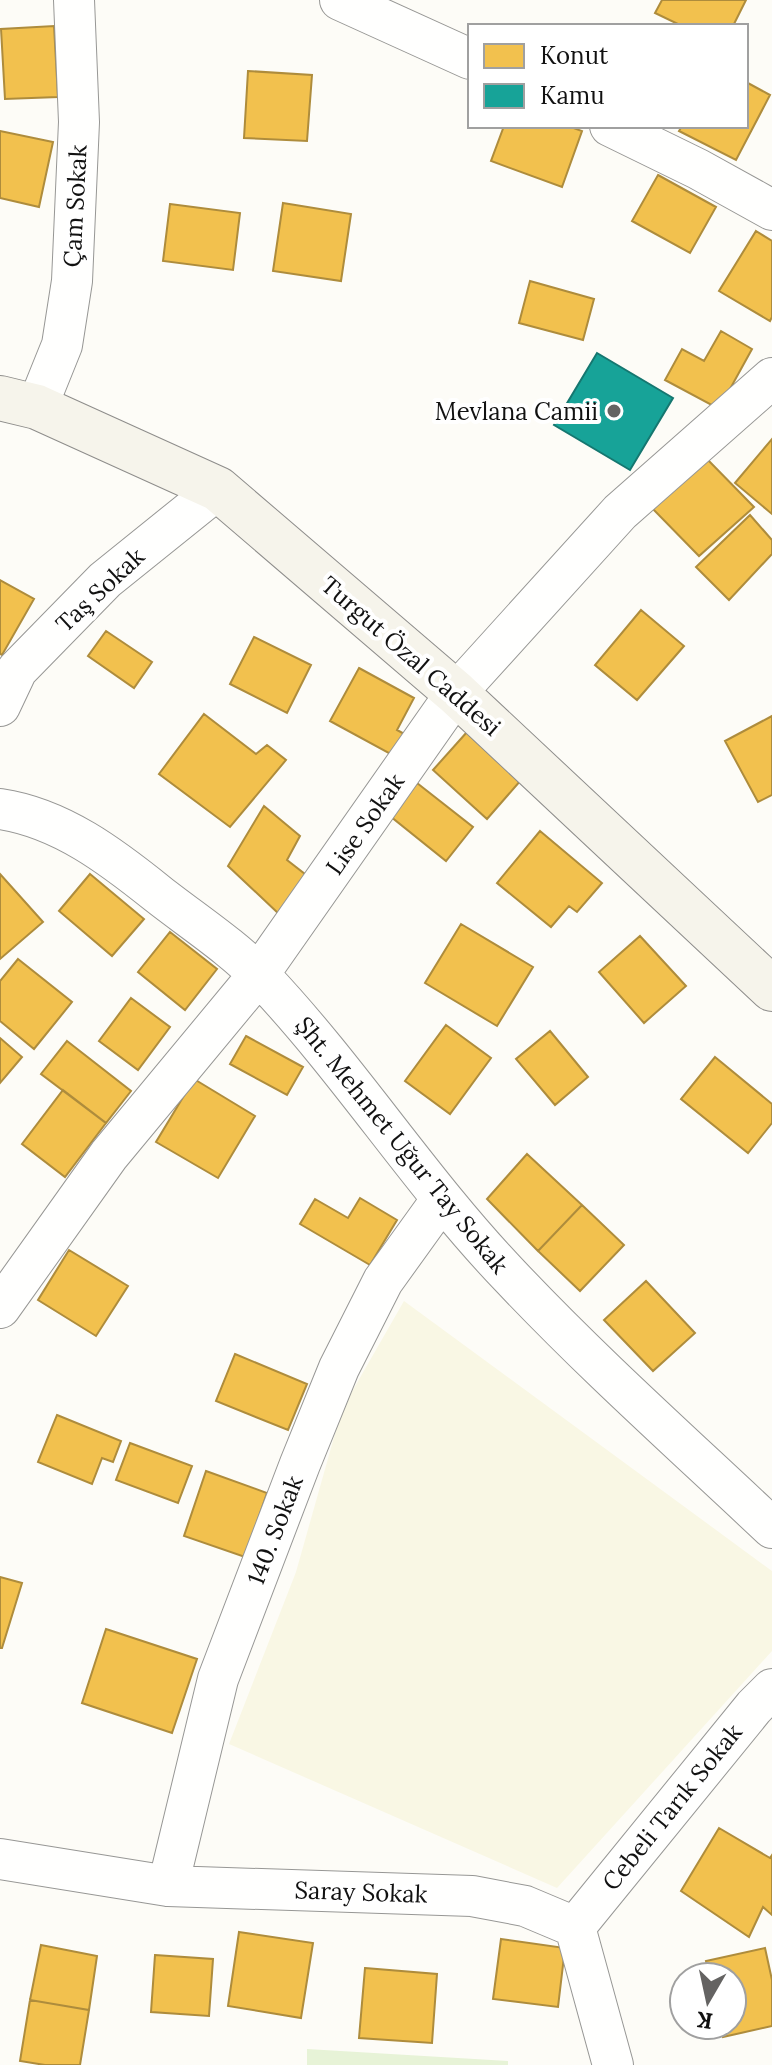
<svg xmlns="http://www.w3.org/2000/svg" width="772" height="2065" font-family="Lora,serif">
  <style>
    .farmland { fill: #f9f7e4 }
    .green { fill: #e7f3d7 }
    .homes { fill: #f2c14e; stroke: #ae8c3c; stroke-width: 2 }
    .public { fill: #17a398; stroke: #157770; stroke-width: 2 }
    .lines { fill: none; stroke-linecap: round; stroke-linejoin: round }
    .street-casing { stroke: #979795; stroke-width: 42 }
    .secondary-casing { stroke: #8e8d8b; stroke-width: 46 }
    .street { stroke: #fffffe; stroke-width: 40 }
    .secondary { stroke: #f6f4eb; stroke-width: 44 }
    .poi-dot { fill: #646362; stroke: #fff; stroke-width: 3 }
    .labels { text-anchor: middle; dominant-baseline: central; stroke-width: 8; stroke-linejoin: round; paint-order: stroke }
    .street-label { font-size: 24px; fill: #111; stroke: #fff }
    .poi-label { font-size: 24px; fill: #111; stroke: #fff; text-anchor: end }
  </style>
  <rect width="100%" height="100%" fill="#fdfcf7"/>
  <path class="farmland" d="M404,1301L772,1571V1651L557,1888L229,1744L296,1572L342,1409Z"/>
  <path class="green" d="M307,2049L508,2061V2065H307Z"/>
  <path class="homes" d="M662,0H746L733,26H682L655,13Z
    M54,26L58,97L5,99L1,29Z
    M248,71L312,75L307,141L244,138Z
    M746,82L770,95L736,160L679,131L682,126H746Z
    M504,126H568L582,131L562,187L491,161Z
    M0,131L53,142L39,207L0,198Z
    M658,175L716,207L690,253L632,221Z
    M283,203L351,214L341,281L273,271Z
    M170,204L240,213L233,270L163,261Z
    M756,231L772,241V317L770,321L719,291Z
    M530,281L594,299L583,340L519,323Z
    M721,331L752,349L719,409L665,380L682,349L704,361Z
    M772,439V514L735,483Z
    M707,459L754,507L699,556L651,507Z
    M750,515L772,540V554L729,600L696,567Z
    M0,580L34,599L2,655L0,654Z
    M641,610L684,646L637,700L595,665Z
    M106,631L152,662L134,688L88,656Z
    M254,637L311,665L287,713L230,684Z
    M359,668L414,698L397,730L408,736L396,757L330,721Z
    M204,714L256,754L267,745L286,760L230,827L159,774Z
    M772,716V795L758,802L725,741Z
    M467,732L521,780L487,819L433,770Z
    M417,783L473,827L446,861L390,816Z
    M264,806L300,836L287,860L310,878L279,914L228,866Z
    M540,831L602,883L577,912L569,906L551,927L497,883Z
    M0,874L43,922L0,959Z
    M90,874L144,919L112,956L59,911Z
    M461,924L533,967L497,1026L425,983Z
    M170,932L217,969L185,1010L138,972Z
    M640,936L686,986L644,1023L599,972Z
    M18,959L72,1002L34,1049L0,1021V981Z
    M131,998L170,1027L138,1070L99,1041Z
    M446,1025L491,1058L450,1114L405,1081Z
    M550,1031L588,1077L555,1105L516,1059Z
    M246,1036L303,1067L287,1095L230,1064Z
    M0,1038L22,1057L0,1083Z
    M67,1041L131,1091L106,1123L41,1074Z
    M715,1057L772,1104V1123L748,1153L681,1099Z
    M194,1079L255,1116L218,1178L156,1142Z
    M63,1090L106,1123L65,1177L22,1144Z
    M527,1154L582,1205L538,1251L487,1199Z
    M360,1198L397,1220L370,1265L300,1224L315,1199L348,1218Z
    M582,1205L624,1245L580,1291L538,1251Z
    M69,1250L128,1286L96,1336L38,1300Z
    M646,1281L695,1333L653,1371L604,1320Z
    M235,1354L307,1384L288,1430L216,1401Z
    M57,1415L121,1441L113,1462L102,1458L92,1484L38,1462Z
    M130,1443L192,1466L178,1503L116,1480Z
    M206,1471L267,1493L245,1557L184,1536Z
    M0,1577L22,1583L2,1648H0Z
    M106,1629L197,1659L172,1733L82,1703Z
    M719,1828L770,1858L772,1855V1915L763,1907L749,1937L681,1891Z
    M239,1932L313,1943L301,2018L228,2006Z
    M501,1939L565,1948L558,2007L493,1999Z
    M41,1945L97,1956L89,2010L30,2000Z
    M765,1948L772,1980V2026L723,2037L721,2025H732V1977H710L706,1961Z
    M155,1955L213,1959L209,2016L151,2012Z
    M365,1968L437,1974L432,2043L359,2038Z
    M30,2000L89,2010L80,2065H45L20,2061Z"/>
  <path class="public" d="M597,353L673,398L630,470L554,425Z"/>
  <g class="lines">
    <g class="street-casing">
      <path id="street" d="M340,0L470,59
        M610,126L698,169L772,210
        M37,407L62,345L72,281L79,122L74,0
        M0,706L17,670L105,580L218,489
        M0,809C61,818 112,857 158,894C191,920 234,948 262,978C351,1072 420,1182 510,1276C593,1364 684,1445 772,1528
        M0,1308L109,1155L259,974L456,693L620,512L772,378
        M0,1859L168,1886L472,1896L525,1906L575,1927L613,2065
        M168,1886L218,1679L300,1464L339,1368L383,1281L442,1199
        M575,1927L754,1707L772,1689"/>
    </g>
    <g class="secondary-casing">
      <path id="secondary" d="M0,398L37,407L218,489L456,693L772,989"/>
    </g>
    <use href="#street" class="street"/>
    <use href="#secondary" class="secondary"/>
  </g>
  <circle class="poi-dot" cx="614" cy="411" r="8"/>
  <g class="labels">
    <g class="street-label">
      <text transform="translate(75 206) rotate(-87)">Çam Sokak</text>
      <text transform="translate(100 590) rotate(-43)">Taş Sokak</text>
      <text transform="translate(411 656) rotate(41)">Turgut Özal Caddesi</text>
      <text transform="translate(365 824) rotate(-55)">Lise Sokak</text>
      <text transform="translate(402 1145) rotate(51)">Şht. Mehmet Uğur Tay Sokak</text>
      <text transform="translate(275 1530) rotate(-69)">140. Sokak</text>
      <text transform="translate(672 1807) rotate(-51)">Cebeli Tarık Sokak</text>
      <text transform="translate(361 1892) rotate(2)">Saray Sokak</text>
    </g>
    <g class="poi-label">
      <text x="598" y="411">Mevlana Camii</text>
    </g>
  </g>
  <rect x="468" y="24" width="280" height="104" fill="#ffffff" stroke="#a0a0a0" stroke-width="2"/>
  <rect x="484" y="44" width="40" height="24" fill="#f2c14e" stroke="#a0a0a0" stroke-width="2"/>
  <text x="540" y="64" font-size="24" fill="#111111">Konut</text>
  <rect x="484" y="84" width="40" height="24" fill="#17a398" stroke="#a0a0a0" stroke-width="2"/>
  <text x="540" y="104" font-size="24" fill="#111111">Kamu</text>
  <g transform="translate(708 2001) rotate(189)"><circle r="38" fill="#ffffff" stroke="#a0a0a0" stroke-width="2"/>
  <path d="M0-6L14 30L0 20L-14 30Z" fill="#646362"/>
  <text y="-12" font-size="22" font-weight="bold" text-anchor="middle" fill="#111111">K</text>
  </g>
</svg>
